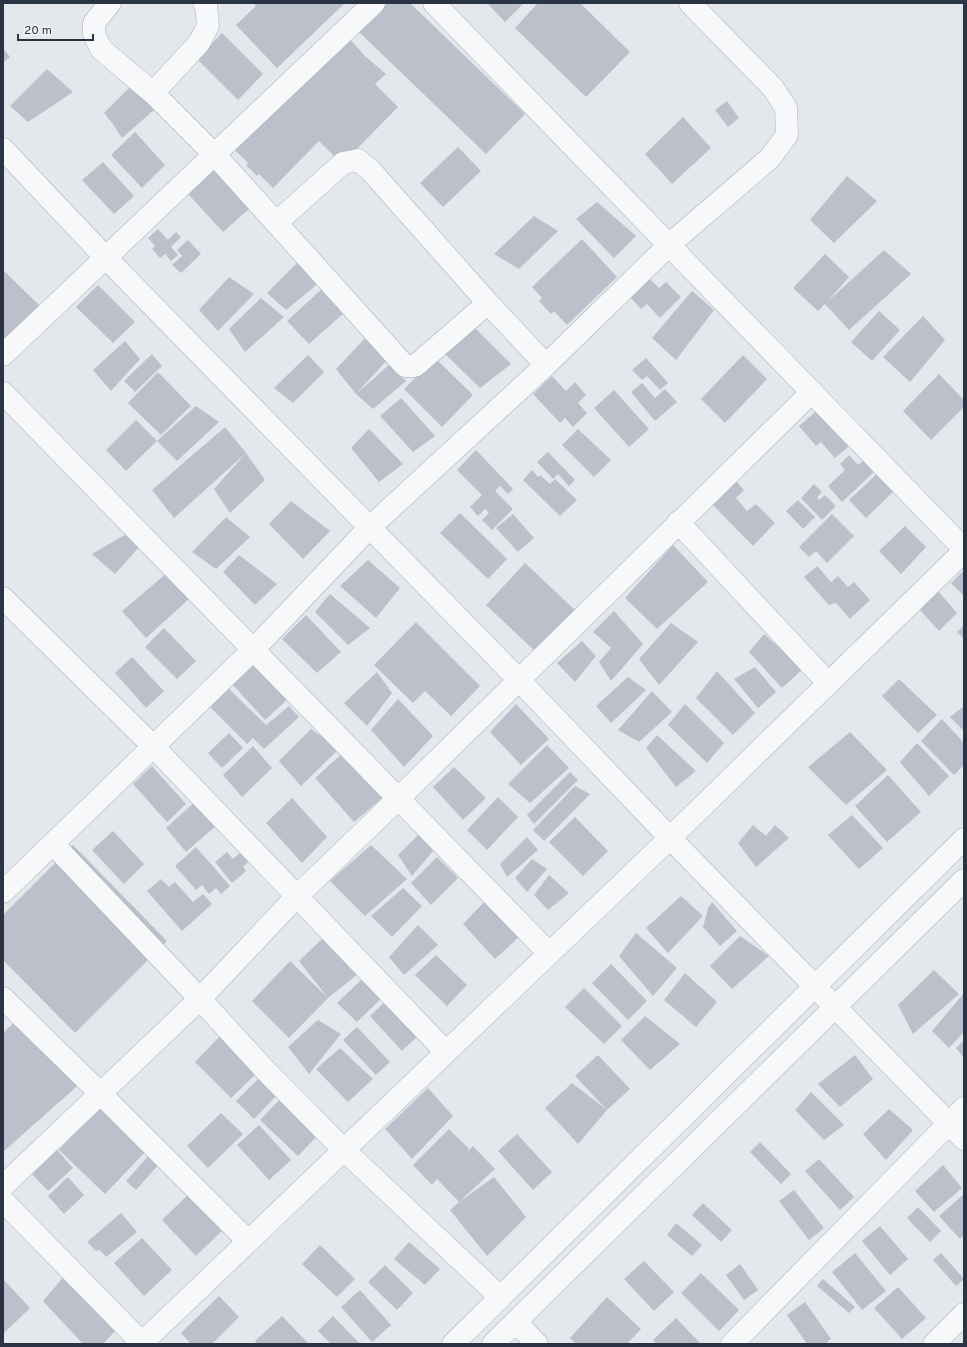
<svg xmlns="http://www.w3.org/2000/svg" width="967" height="1347" font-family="Overpass,sans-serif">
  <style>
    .building { fill: #bbc0ca }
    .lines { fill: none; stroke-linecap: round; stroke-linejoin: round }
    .minor-casing { stroke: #a9aeb7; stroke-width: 23 }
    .minor { stroke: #f7f8fa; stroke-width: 22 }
  </style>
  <rect width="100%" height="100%" fill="#e4e7ec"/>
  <path class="building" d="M254,3H345L277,68L236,25L256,6Z
    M387,3H410L525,114L486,154L359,32Z
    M487,3H524L505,22Z
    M538,3H580L630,52L586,97L515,28Z
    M222,33L263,74L238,100L197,59Z
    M347,36L365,56L386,74L375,84L398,107L342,164L319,141L273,188L259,174L257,176L246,165L248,163L235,150Z
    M3,48L10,57L3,63Z
    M47,69L73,92L28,122L10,106Z
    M133,84L155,109L122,138L113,124L104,113Z
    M727,101L739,118L728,127L715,110Z
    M683,117L711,148L672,184L645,154Z
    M135,132L165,165L142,188L111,155Z
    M458,147L481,171L443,207L420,183Z
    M103,162L134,196L114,214L82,180Z
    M214,170L249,209L223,232L188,194Z
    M847,176L877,201L834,243L810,220Z
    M597,202L636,236L614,258L576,219Z
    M534,216L558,231L519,269L494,254Z
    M158,229L168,240L176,232L181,237L171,247L178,255L171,261L165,254L160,258L152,249L155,246L148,238Z
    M582,239L617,277L567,325L554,311L551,314L539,301L542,298L532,287Z
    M188,240L201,254L181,273L172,265L182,256L177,250Z
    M884,250L911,274L849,330L825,304L818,311L793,288L825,254L849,277L827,302Z
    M300,260L321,281L286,310L267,293Z
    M4,271L40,306L3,345V272Z
    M229,277L254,294L218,331L199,310Z
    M649,278L659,288L666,282L681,297L660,318L647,304L641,309L630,297Z
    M98,285L135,322L113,343L76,307Z
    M323,288L345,312L309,344L287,321Z
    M692,291L714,310L676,360L652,338Z
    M261,298L284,317L245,352L229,329Z
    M879,311L900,330L872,361L851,342Z
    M923,316L945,340L910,382L883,357Z
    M472,325L511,364L480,388L442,351Z
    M369,334L389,358L356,394L389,365L406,381L373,409L356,394L336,369Z
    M125,341L140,359L111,391L93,370Z
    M152,354L162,366L135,392L124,381Z
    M308,355L324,372L293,403L274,388Z
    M743,355L767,379L725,423L701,399Z
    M435,358L473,395L442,427L404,389Z
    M646,358L668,383L660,390L647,376L642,380L632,370Z
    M158,372L191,406L161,435L128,403Z
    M939,374L964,400V407L931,440L903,411Z
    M552,376L566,391L575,382L586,395L578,403L587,413L573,427L565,418L560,423L533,394Z
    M642,383L655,398L665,389L677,402L655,421L631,392Z
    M614,390L649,429L629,447L594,408Z
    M401,398L435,436L413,452L380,416Z
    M196,406L219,422L177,461L157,441Z
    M821,407L853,443L835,458L821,442L816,446L799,426Z
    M136,420L157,441L126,471L106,450Z
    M225,427L246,453L265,480L230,513L214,489L246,453L174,518L152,490Z
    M369,429L403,464L379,482L351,448Z
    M578,429L611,460L594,477L562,445Z
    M476,450L513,489L508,494L500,486L495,491L513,509L492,530L482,520L489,513L485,509L478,516L470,507L482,495L457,470Z
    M548,452L575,480L569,486L558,474L553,479L537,462Z
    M849,455L858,465L864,460L875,471L842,502L828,486L845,470L840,464Z
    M532,470L538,477L540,475L550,484L555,479L577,500L560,516L523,480Z
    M879,472L896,489L866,518L849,500Z
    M736,481L744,490L736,498L747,511L756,504L775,523L753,546L712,504Z
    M814,484L822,492L817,497L819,500L825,495L836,506L822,520L801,498Z
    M798,500L815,517L803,529L786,511Z
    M291,501L330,531L303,559L269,524Z
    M460,513L507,559L488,579L440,533Z
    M513,514L534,538L518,552L496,528Z
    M832,514L854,536L827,563L816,551L809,557L799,547Z
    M226,517L250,537L216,569L192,552Z
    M905,526L926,547L901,574L879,551Z
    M128,533L141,545L115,574L92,554Z
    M673,545L708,582L657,629L625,598Z
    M239,555L277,584L255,605L223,572Z
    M368,560L400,588L376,618L340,586Z
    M525,563L575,610L536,652L486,605Z
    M817,566L831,582L838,576L848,587L854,582L870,600L850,619L836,603L829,605L804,577Z
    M964,570V596L951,583Z
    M167,573L189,599L146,638L122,611Z
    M938,591L957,613L939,631L920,610Z
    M330,594L370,628L348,645L315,612Z
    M614,611L643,644L611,681L599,662L611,648L593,632Z
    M306,615L341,652L317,673L282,639Z
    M416,622L480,686L451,716L425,691L413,703L374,665Z
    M671,623L698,642L659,685L639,659Z
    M964,625V639L957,632Z
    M164,628L196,661L177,679L145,647Z
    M764,634L803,669L782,688L749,652Z
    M582,641L596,656L575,682L557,663Z
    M132,657L164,691L146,708L115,673Z
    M255,664L288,699L265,720L233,685Z
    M755,667L776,692L758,708L734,679Z
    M717,671L755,713L733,735L696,698Z
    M377,672L392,693L367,726L344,703Z
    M628,677L646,690L611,723L596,706Z
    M899,679L937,715L918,733L882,696Z
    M228,688L266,725L289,706L299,717L264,749L253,738L247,744L210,707Z
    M652,691L672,712L639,742L618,730Z
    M398,699L433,736L404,767L371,730Z
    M516,704L549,739L521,765L490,732Z
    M685,704L724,743L707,763L668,725Z
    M964,706V731L950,717Z
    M942,719L964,743V765L954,775L921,741Z
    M311,729L339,749L301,786L279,761Z
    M850,732L887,770L846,805L808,767Z
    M229,733L243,748L222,768L208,753Z
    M657,735L696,771L676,787L646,748Z
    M917,743L949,776L929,796L900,762Z
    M547,745L569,768L530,803L508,784Z
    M253,746L272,768L242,797L223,775Z
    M343,753L382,798L354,822L315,778Z
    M152,766L186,804L167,822L133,784Z
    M454,767L486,798L463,820L433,787Z
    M570,772L578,780L534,824L527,815Z
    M888,775L921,812L887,842L855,806Z
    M575,786L590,794L544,841L533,830Z
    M498,797L518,817L487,850L467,830Z
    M292,798L327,837L302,863L266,823Z
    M197,800L218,824L186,852L166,828Z
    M852,815L883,848L859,869L828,835Z
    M575,817L608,851L583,876L549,842Z
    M753,825L766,836L775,825L789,838L756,867L738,843Z
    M113,831L144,864L124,884L92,850Z
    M419,834L433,851L412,876L398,855Z
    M527,837L538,850L507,877L500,864Z
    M73,845L167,941L75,1033L3,960V915Z
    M371,845L407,879L365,916L330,881Z
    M196,847L230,886L221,894L216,888L209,894L202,885L196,890L175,866Z
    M227,852L233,859L241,852L249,861L243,867L246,871L232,883L215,862Z
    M437,857L458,878L431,905L411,883Z
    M532,859L547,869L527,892L515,878Z
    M549,875L569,893L548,910L534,895Z
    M161,879L169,887L175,882L193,902L203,894L212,904L182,931L147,891Z
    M403,888L422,906L392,937L371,916Z
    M681,896L703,916L668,953L646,928Z
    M487,899L520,936L495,959L463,924Z
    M712,902L737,931L720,946L703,927L708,908Z
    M418,925L438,945L404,975L389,957Z
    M636,933L677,968L653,996L619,956Z
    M740,936L769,956L732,989L710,966Z
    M323,938L358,974L328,998L289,1038L252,1001L290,961L328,998L299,961Z
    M436,955L467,985L447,1006L415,975Z
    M611,964L647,1001L628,1020L592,983Z
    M934,970L959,994L913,1034L898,1005Z
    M685,973L717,1002L696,1027L664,1000Z
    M361,980L384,996L357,1022L337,1003Z
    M584,988L622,1026L604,1044L565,1007Z
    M964,993V1032L949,1048L932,1031Z
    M387,1000L420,1034L402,1051L370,1016Z
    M21,1016L84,1080L3,1152V1033Z
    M645,1016L680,1044L650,1070L621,1040Z
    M318,1020L341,1034L309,1074L288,1047Z
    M357,1027L390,1062L376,1075L343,1040Z
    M222,1034L259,1071L231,1098L195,1062Z
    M964,1040V1058L956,1048Z
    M340,1048L373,1079L348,1102L316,1069Z
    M598,1055L630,1089L607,1110L578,1144L545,1108L572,1083L607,1110L575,1076Z
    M855,1055L873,1079L840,1107L818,1084Z
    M266,1071L283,1089L254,1119L236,1101Z
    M428,1088L453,1116L412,1159L385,1129Z
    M811,1092L844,1125L824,1140L795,1110Z
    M280,1099L318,1135L298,1156L260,1120Z
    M102,1104L148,1149L105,1194L59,1150Z
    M889,1109L913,1130L886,1160L863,1134Z
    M221,1113L243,1134L208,1168L187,1146Z
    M259,1125L291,1160L269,1180L237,1145Z
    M449,1129L469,1149L464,1155L473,1146L495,1169L459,1202L437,1179L432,1185L413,1165Z
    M517,1134L552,1172L533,1190L498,1151Z
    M760,1142L791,1174L781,1184L750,1152Z
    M57,1150L73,1168L48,1191L31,1173Z
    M151,1153L161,1162L136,1190L126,1181Z
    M819,1159L854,1197L840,1210L805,1171Z
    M943,1165L962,1188L934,1212L915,1191Z
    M68,1177L84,1195L64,1214L48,1196Z
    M494,1177L526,1217L487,1256L450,1210L459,1202Z
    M794,1190L824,1228L809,1240L779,1201Z
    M192,1191L226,1227L196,1256L162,1220Z
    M964,1194V1235L960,1239L939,1216Z
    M703,1203L732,1230L721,1242L692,1215Z
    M918,1207L941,1231L930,1242L907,1218Z
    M121,1213L137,1232L106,1257L100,1250L96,1251L87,1242Z
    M676,1223L702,1245L692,1256L667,1235Z
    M880,1226L908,1259L890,1275L862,1241Z
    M142,1238L172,1270L144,1296L114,1263Z
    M409,1242L440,1269L425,1285L394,1259Z
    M320,1245L355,1279L337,1297L302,1264Z
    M855,1253L886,1291L862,1310L832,1272Z
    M941,1253L964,1279L956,1286L933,1260Z
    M644,1261L674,1292L654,1311L624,1279Z
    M740,1264L758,1290L744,1300L726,1275Z
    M385,1265L413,1293L397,1310L368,1282Z
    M701,1273L739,1310L719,1331L681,1293Z
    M66,1274L118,1328L103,1344H83L43,1301Z
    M3,1279L30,1308L3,1334Z
    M823,1279L855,1307L849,1313L817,1286Z
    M898,1287L926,1318L902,1339L874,1308Z
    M360,1290L391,1325L372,1342L341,1307Z
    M219,1296L239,1317L212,1344H191L181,1333Z
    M607,1297L641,1329L627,1344H576L570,1338Z
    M805,1302L831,1339L825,1344H807L787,1315Z
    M282,1316L309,1344H257L255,1341Z
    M333,1316L360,1344H331L318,1331Z
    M676,1318L701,1344H656L653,1340Z"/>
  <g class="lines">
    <g class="minor-casing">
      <path id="minor" d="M110,3L94,23V34L101,49L153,93L215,155L405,366H415L488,303
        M434,3L964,549
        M153,93L199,43L208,26L206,5L204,3
        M3,149L106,258L519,680L670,838L964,1139
        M276,223L343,163L358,160L371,171L488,303L546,365
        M3,355L374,3
        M3,393L549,953
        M678,522L828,683
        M3,598L153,746L446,1052
        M53,844L200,999L266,1071L344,1150L500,1297
        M3,892L254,649L369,528L546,365L670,244L770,158L787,135L786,108L773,88L690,3
        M3,998L101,1094L248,1241
        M3,1186L200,999L297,896L399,798L812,392
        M3,1201L143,1344
        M516,1322L537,1344
        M141,1344L670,838L964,551
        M453,1344L964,839
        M493,1344L964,880
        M732,1344L964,1108
        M934,1344L964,1314"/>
    </g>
    <use href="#minor" class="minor"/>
  </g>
  <rect width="967" height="1347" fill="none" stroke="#2b3445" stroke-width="8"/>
  <path d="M18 34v6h75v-6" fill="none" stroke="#2b3445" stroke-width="2"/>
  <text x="24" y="34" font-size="12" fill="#2b3445" stroke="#f4f6f9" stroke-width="3" paint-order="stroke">20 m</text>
</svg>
